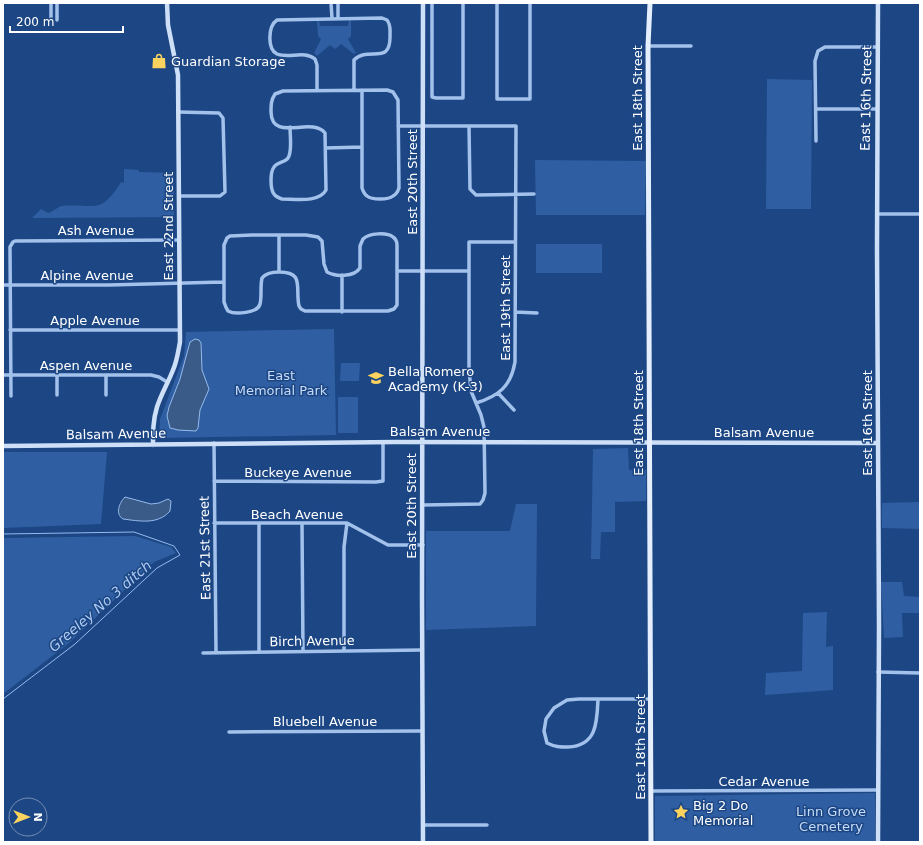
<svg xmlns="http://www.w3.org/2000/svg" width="923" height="845" font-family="'DejaVu Sans',sans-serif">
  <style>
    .green { fill: #2f5fa2 }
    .water { fill: #3a5a87; stroke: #95bbed }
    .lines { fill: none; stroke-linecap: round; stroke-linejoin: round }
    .stream { stroke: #95bbed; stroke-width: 1 }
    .street { stroke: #a2c1eb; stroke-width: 3.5 }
    .secondary { stroke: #cedff8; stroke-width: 4.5 }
    .primary { stroke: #e6effe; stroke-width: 5 }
    .labels { text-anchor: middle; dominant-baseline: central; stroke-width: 3; stroke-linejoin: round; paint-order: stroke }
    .poi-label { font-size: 13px; fill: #fff; stroke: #1c4684; text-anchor: start }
    .street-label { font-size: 13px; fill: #fff; stroke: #1c4684 }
    .park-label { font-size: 13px; fill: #c7dcf8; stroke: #1c4684 }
    .water-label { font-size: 14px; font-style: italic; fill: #adcbf2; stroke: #1c4684 }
  </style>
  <rect width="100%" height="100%" fill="#1c4684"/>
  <path class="green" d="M349,20H351V36L348,39L356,53L354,54L341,44L335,49L330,45L317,56L314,53L321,39L318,36L317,21H319L320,26H348Z
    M767,79L812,80L811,209H766Z
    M535,160L646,161L645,215H536Z
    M124,169L139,170V172L174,173V217L32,218L41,209L48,213C53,212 57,207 62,206C95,203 100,216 121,182L124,183Z
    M536,244H602V273H536Z
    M334,329L336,435L159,438L160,419L184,356L186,332Z
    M341,363H360L359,381H340Z
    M338,397H358V433H338Z
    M628,448L629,470H646V501L615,502V532H601L600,559H591L593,449Z
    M3,452H107L101,524L3,528Z
    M920,502V529L882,528V503Z
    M516,504H537L536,626L426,630V531H510Z
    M135,536L171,547L176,553L154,562L69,643L3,694V538Z
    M881,582H902L904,596L920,597V613H902L903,637L884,638Z
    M827,612L826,647L833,646V690L765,695L766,673L802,671L803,613Z
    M875,793V842H655V796Z"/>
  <path class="water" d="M195,339L199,340L201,343L202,370L209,389L200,410L198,428L196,431L178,430L170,428L167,416L169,407L180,379L190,342Z
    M125,497L151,504L159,503L168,499L171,501L170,511C158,525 139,521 123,519C115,514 119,503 125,497Z"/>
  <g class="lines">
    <path class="stream" d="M3,534L134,532L174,546L180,555L157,568L75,644L3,699"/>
    <path class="street" d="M51,3V20
      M331,3L332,18
      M338,3V18
      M432,3V97L436,98H463V3
      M497,3V99H530V3
      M57,20V3
      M648,46H691
      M317,91V65L315,59C304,50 289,59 277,54C267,49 268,26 277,20L382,18L387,20C391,25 390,30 390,35C391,67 368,45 354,60V90
      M816,109H877
      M178,112L219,113L223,118L225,192L220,196H179
      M398,126H516L515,362C511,386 499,396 476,403
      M469,126L470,189L476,195L534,194
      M290,127C290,136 292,148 289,156C287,163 278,161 274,167C270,172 270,189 274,194C276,197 279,198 282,199C296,199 319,203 326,190L325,133C311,116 272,143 271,112C271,105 271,100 275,94L283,91L387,90L393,92L398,100L399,188C398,191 397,194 393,196C388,200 372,200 367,196C364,194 363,191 362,188V90
      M816,141L815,61L818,51L825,47H878
      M326,148L362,147
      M877,214H920
      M252,235H306L318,237L322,241L324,264L327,272C336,277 354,277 360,268V246L363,239C369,233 387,232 393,237C396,239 397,242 397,245V305L394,309L388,311H305L301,309L299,306C295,288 305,272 279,272C272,272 266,273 262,278C260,287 262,296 260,304C258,313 235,315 228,311C226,308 225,305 224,302V245L227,238L230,236Z
      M398,271H468
      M279,272V235
      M342,275V312
      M3,285H109L223,282
      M515,312L537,313
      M10,330H180
      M3,375H151L159,377L167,382
      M498,393L514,410
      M57,395V375
      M106,395V375
      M11,396L10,247L13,242L15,241L179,240
      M214,443L216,652
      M214,481L376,482L383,481V442
      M423,505L480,504L483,500L485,493L484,427L481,415L471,391L469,369V242H515
      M214,523H347L388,545H423
      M302,523L303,652
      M344,651V547L347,523
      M259,652V523
      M203,653L422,650
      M878,672L920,673
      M598,699C597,722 597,746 568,747C560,747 555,747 547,743L544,731L546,719L554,708L567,700L579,699H650
      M229,732L422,731
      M651,791L878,790
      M423,825H487"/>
    <path class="secondary" d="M878,3L877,248L879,625L878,842
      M153,445C153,432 153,420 157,407C161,394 168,383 173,370C177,361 178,352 180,342L178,75L168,25L167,3
      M3,446L396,442L878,443
      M423,842L422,596L423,3"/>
    <path class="primary" d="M650,3L648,46L651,842"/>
  </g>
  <defs>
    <g id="shop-bare" transform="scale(1.2)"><path d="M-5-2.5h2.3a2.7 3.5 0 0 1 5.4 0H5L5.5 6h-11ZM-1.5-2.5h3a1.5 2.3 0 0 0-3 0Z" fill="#fcd35f" stroke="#1c4684" stroke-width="2.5" paint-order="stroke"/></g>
    <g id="school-bare" transform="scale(1.2)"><path d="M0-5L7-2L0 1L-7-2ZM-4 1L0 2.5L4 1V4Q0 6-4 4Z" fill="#fcd35f" stroke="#1c4684" stroke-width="2.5" paint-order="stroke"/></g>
    <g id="sight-bare" transform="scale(1.2)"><path d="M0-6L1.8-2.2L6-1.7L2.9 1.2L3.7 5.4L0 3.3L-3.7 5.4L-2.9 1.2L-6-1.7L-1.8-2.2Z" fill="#fcd35f" stroke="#1c4684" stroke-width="2.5" paint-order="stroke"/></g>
  </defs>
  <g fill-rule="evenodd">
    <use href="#shop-bare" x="159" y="61"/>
    <use href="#school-bare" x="376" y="378"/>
    <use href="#sight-bare" x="681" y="812"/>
  </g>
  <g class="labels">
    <g class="poi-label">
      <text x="171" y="61">Guardian Storage</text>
      <text x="388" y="371">Bella Romero<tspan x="388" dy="15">Academy (K-3)</tspan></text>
      <text x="693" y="805">Big 2 Do<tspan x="693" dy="15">Memorial</tspan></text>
    </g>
    <g class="street-label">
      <text transform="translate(637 98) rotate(-90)">East 18th Street</text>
      <text transform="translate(866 98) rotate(-89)">East 16th Street</text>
      <text transform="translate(412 182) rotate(-90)">East 20th Street</text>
      <text transform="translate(168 226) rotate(-90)">East 22nd Street</text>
      <text x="96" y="230">Ash Avenue</text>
      <text x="87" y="275">Alpine Avenue</text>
      <text transform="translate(505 308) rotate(-90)">East 19th Street</text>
      <text x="95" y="320">Apple Avenue</text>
      <text x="86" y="365">Aspen Avenue</text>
      <text transform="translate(638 423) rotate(-90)">East 18th Street</text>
      <text transform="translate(867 423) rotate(-90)">East 16th Street</text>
      <text x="440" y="431">Balsam Avenue</text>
      <text x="764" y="432">Balsam Avenue</text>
      <text transform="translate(116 434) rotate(-1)">Balsam Avenue</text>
      <text x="298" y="472">Buckeye Avenue</text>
      <text transform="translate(411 506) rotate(-90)">East 20th Street</text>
      <text x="297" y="514">Beach Avenue</text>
      <text transform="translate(205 548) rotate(-91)">East 21st Street</text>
      <text transform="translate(312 641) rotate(-1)">Birch Avenue</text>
      <text x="325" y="721">Bluebell Avenue</text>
      <text transform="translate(640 747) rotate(-90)">East 18th Street</text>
      <text x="764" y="781">Cedar Avenue</text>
    </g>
    <g class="park-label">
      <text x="281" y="375">East<tspan x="281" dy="15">Memorial Park</tspan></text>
      <text x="831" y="811">Linn Grove<tspan x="831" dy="15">Cemetery</tspan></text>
    </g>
    <g class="water-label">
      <text transform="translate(100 606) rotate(-41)">Greeley No 3 ditch</text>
    </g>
  </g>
  <rect width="923" height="845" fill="none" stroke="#ffffff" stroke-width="8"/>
  <g transform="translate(28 817) rotate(90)"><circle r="19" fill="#1c4684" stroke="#7790b5"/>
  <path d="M0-3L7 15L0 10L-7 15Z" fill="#fcd35f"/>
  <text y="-6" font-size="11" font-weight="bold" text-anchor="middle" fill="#ffffff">N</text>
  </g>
  <path d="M10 26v6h113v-6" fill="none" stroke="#ffffff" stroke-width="2"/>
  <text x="16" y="26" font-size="12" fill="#ffffff" stroke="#1c4684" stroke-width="3" paint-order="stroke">200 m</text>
</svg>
